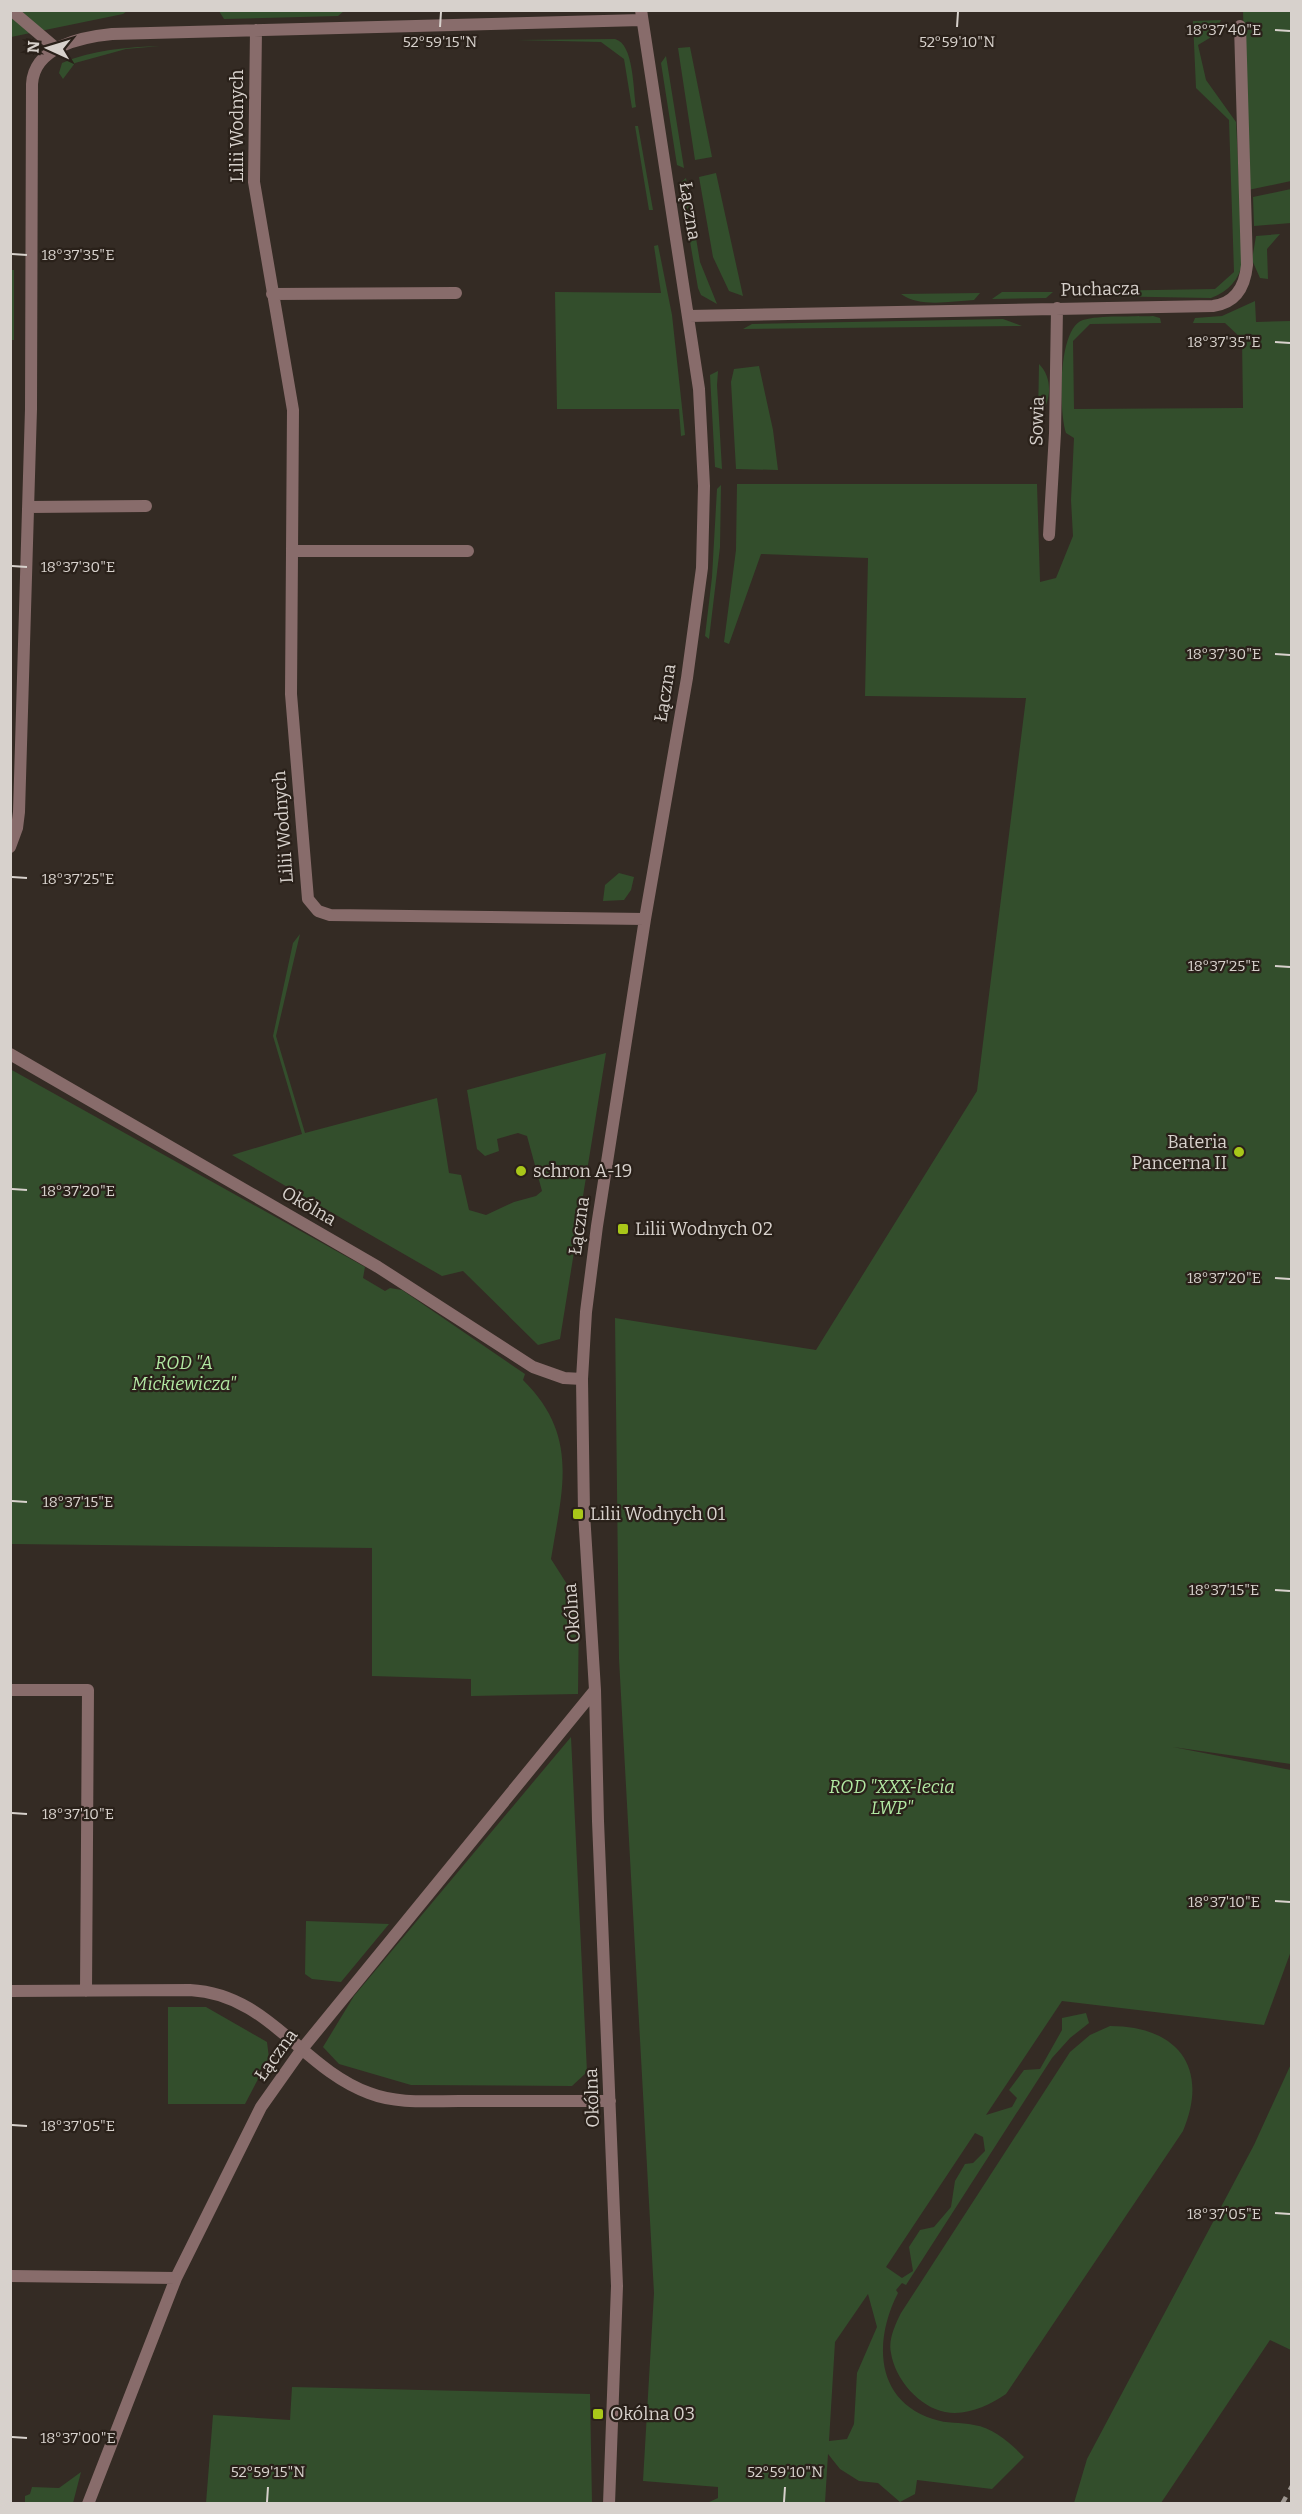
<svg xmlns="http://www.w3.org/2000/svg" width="1302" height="2514" font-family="Bitter,serif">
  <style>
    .green { fill: #334e2c; fill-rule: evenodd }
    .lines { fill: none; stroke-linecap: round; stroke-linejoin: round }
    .minor { stroke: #886c6b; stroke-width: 12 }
    .rail { stroke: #9e9791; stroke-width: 4.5; stroke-dasharray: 8 8; stroke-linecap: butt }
    .ticks { fill: none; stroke: #d7d1cc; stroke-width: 2 }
    .poi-dot { fill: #a9c719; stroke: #2a211a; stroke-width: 2 }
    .labels { text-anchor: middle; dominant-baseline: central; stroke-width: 4.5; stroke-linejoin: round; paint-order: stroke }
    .street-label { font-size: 18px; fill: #d7d1cc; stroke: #2a211a }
    .poi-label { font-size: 18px; fill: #d7d1cc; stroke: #2a211a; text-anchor: start }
    .park-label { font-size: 18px; font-style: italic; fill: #b2e9a3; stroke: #2a211a }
    .ticks-label { font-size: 15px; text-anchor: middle; fill: #d7d1cc; stroke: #2a211a; stroke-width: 4.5; stroke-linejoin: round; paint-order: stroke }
  </style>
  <rect width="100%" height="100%" fill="#342b24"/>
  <path class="green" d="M10,11H127L123,14L11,37Z
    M219,11V10L344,11L338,16L224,19Z
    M1243,11H1292L1291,181L1248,190Z
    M1221,20L1213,36L1198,45L1206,80L1236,122L1243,261C1239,280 1229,291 1211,298L1097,296L1094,291L1215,289L1234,272L1229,120L1196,88L1193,21Z
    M615,39C634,44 633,89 636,107L632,108L624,59L601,42L517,40Z
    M160,46L126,49L75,63L63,79L59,73L62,63C92,50 127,47 160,46Z
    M690,47L712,157L695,160L678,48Z
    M666,56L684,168L677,165L661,63Z
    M635,126H638L653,210H649Z
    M716,173L743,296L729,291L713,257L699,177Z
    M686,178L700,262L717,304L701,295L698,288L680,183Z
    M1291,189V223L1254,226L1253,197Z
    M1280,234L1267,249L1268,279L1260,278L1252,260L1256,236Z
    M658,245L672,315L685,435L681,436L679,409H557L555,292L661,293L654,246Z
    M10,270H14V340H10Z
    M1002,292H1053L1046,298L992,299Z
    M980,293L974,300C951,301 920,308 901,294Z
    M1255,301L1256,322L1291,321V1764L1173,1747L1291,1770V1951L1264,2025L1062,2001L986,2115L1012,2107L1017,2098L1009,2090L1024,2070L1040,2069L1062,2030V2018L1086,2013L1089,2023L1070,2038L1052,2058L906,2285L902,2283L896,2290L898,2293C874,2339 874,2400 933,2419C947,2424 960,2422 974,2425C994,2428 1010,2443 1024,2457L992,2489L917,2480L915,2494L900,2502L878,2483L859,2481L840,2469L828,2454L825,2503H707L718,2498V2487L643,2481L654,2293L619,1659L615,1318L816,1350L977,1091L1026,698L865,696L868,558L761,554L729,644L724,642L736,550L737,484H1037L1040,582L1056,578L1073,536L1071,500L1074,438L1066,433C1059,413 1057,328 1083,320C1099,315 1135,317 1153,316L1160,318L1161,323L1090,324L1073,341L1074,409L1243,408L1242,339L1225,323H1193L1195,318L1222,316ZM975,2133L983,2137L985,2151L973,2163L965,2164L955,2181L951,2207L934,2227L920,2230L909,2247L913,2271L902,2278L886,2267ZM868,2294L877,2327L857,2373L854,2424L847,2439L829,2441L835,2342Z
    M1003,319L1022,326L743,329L752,324Z
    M1039,364C1054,379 1051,403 1038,419Z
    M759,366L773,430L778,470L736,469L731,382L734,369Z
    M718,371L717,385L722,469L715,467L710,375Z
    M721,485L720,547L709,639L705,636L712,577L717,489Z
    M619,873L634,877L631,890L624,900L603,901L605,885Z
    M300,934L276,1036L305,1133L437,1098L449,1173L461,1175L469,1210L486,1215L514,1202L536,1196L542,1191L527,1136L518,1133L497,1139L499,1151L485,1156L477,1149L467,1090L606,1053L560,1339L538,1345L463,1271L442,1276L232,1155L302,1134L273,1036L293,943Z
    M10,1069L365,1267L363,1278L385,1291L390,1288L402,1290L525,1374L523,1380C580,1436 562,1490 551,1559L579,1603L578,1694L471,1696V1679L372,1676V1548L11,1544Z
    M571,1737L587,2072L572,2086L411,2085L339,2064L323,2047L354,1996Z
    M306,1921L389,1924L341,1982L312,1979L305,1974Z
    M168,2007H206L267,2042L269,2058L245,2104H168Z
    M1110,2026C1177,2026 1210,2067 1183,2131L1006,2394C988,2406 967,2416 945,2412C919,2407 895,2379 891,2353C888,2340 895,2325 901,2313L1070,2052L1090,2035Z
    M1291,2064V2350L1270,2340L1161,2503H1074L1087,2459L1254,2145Z
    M292,2387L590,2394L592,2503H206L213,2415L290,2420Z
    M81,2472L73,2503H25V2496L30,2494L32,2487L59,2488Z"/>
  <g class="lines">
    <path class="minor" d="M11,10L57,49
      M256,30L254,182L293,410L291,694L308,899L318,911L330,915L645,919
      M272,294L456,293
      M689,316L1213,306C1236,303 1245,286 1247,265L1240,26
      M29,507L146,506
      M1049,535L1055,433L1057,308
      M292,551H468
      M10,847L17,828L19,812L31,409L32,84C34,47 81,37 112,34L642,20
      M10,1054L378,1267L533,1367L564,1378L582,1379
      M10,1690H88L86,1991
      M10,1991L190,1990C269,1994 301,2068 369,2093C397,2104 429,2101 459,2101C510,2101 560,2101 610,2101
      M10,2276L176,2278
      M88,2504L176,2278L261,2107L302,2049L595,1690
      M609,2504L617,2286L598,1821L595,1690L584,1513L582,1379L586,1312L597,1226L645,919L687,678L702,568L704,486L699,389L641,10"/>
    <path class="rail" d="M1282,2504L1292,2486"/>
  </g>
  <path class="ticks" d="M440,27L441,12M957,27L958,12M1275,30L1290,31M12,254L27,255M1275,342L1290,343M12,566L27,567M1275,654L1290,655M12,877L27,878M1275,966L1290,967M12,1189L27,1190M1275,1278L1290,1279M12,1501L27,1502M1275,1590L1290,1591M12,1813L27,1814M1275,1901L1290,1902M12,2125L27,2126M1275,2213L1290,2214M12,2437L27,2438M267,2502L268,2487M784,2502L785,2487"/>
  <g class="poi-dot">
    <circle cx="1239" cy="1152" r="6"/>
    <circle cx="521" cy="1171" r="6"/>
    <rect x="617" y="1223" width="12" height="12" rx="3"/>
    <rect x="572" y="1508" width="12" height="12" rx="3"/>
    <rect x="592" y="2408" width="12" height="12" rx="3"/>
  </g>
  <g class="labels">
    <g class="street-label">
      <text transform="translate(237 126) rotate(-90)">Lilii Wodnych</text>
      <text transform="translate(690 211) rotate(81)">Łączna</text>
      <text transform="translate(1100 289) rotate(-1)">Puchacza</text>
      <text transform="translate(1037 421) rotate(-88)">Sowia</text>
      <text transform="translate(665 693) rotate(-81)">Łączna</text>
      <text transform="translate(283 827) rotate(-94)">Lilii Wodnych</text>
      <text transform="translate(309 1206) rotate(30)">Okólna</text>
      <text transform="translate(579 1226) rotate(-82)">Łączna</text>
      <text transform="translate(572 1613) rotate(-94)">Okólna</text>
      <text transform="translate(276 2055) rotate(-54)">Łączna</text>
      <text transform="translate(592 2098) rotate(-92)">Okólna</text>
    </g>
    <g class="poi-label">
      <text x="1227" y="1142" text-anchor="end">Bateria<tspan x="1227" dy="21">Pancerna II</tspan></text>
      <text x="533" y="1171">schron A-19</text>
      <text x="635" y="1229">Lilii Wodnych 02</text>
      <text x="590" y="1514">Lilii Wodnych 01</text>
      <text x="610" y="2414">Okólna 03</text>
    </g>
    <g class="park-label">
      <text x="184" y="1363">ROD "A<tspan x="184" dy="21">Mickiewicza"</tspan></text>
      <text x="892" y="1787">ROD "XXX-lecia<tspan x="892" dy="21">LWP"</tspan></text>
    </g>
  </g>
  <g class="ticks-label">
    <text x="1224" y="35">18°37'40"E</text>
    <text x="440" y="47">52°59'15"N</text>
    <text x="957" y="47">52°59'10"N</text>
    <text x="78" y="260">18°37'35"E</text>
    <text x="1224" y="347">18°37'35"E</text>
    <text x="78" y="572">18°37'30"E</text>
    <text x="1224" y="659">18°37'30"E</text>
    <text x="78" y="884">18°37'25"E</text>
    <text x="1224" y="971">18°37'25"E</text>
    <text x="78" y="1196">18°37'20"E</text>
    <text x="1224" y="1283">18°37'20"E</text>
    <text x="78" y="1507">18°37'15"E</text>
    <text x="1224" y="1595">18°37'15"E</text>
    <text x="78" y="1819">18°37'10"E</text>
    <text x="1224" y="1907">18°37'10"E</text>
    <text x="78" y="2131">18°37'05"E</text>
    <text x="1224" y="2219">18°37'05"E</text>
    <text x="78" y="2443">18°37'00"E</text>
    <text x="268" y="2477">52°59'15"N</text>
    <text x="785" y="2477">52°59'10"N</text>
  </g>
  <rect width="1302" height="2514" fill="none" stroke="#d7d1cc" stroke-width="24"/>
  <g transform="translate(48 48) rotate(274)" stroke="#2a211a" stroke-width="4.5" paint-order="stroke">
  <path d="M0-4.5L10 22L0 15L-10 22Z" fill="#d7d1cc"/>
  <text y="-9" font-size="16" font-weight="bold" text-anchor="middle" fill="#d7d1cc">N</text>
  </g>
</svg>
